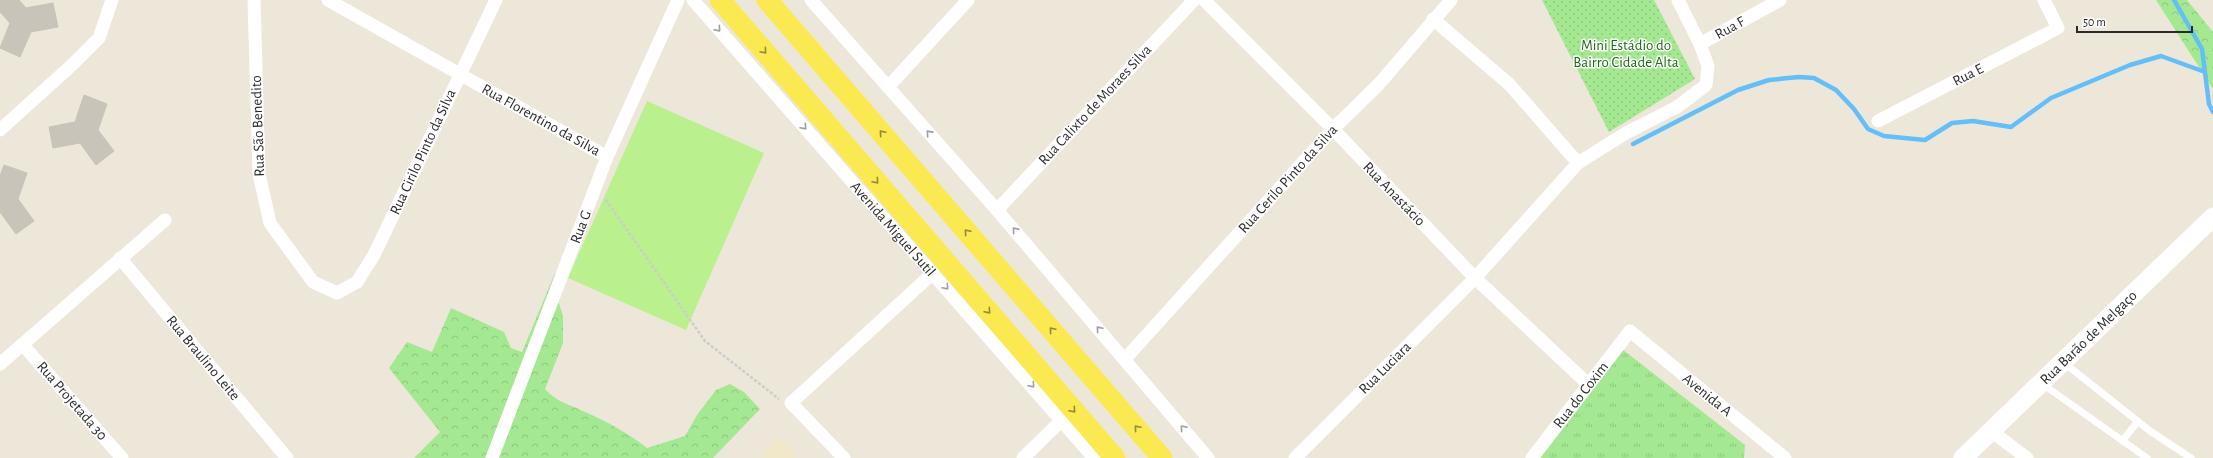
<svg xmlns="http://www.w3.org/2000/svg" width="2213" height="458" font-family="'Alegreya Sans',sans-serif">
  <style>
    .education { fill: #f0e8c8 }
    .grass { fill: url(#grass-tufts) }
    .forest { fill: url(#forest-crowns) }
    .park { fill: url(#park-dots) }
    .pitch { fill: #baf08d }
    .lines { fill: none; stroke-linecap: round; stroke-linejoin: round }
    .stream { stroke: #64bef8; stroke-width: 4.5 }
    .building { fill: #c8c4ba; stroke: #c8c4b4 }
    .path { stroke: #ccc; stroke-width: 2.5; stroke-dasharray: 3 2; stroke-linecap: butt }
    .lane { stroke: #fff; stroke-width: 7 }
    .street { stroke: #fff; stroke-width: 13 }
    .secondary { stroke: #fff; stroke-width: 19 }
    .primary { stroke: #fbe951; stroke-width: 21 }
    .oneway { stroke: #9f9f9f }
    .oneway2 { stroke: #928a3e }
    .labels { text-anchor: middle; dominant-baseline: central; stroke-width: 3; stroke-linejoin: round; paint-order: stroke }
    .street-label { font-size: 15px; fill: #2a2a2a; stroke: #fff }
    .park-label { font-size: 15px; fill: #1b6c14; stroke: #fff }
  </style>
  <defs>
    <pattern id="grass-tufts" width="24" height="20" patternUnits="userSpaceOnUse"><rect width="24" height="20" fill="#a5e892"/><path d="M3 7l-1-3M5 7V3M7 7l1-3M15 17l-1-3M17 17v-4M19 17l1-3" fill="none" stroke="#8ec77e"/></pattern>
    <pattern id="forest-crowns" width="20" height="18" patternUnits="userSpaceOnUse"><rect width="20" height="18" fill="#a5e892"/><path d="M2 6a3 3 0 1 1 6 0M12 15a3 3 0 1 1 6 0" fill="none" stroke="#8ec77e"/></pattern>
    <pattern id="park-dots" width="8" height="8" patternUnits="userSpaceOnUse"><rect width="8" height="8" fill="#a5e892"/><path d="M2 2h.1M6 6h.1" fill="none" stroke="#8ec77e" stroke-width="1.8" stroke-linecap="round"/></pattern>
  </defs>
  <rect width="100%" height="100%" fill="#ede7da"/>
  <path class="education" d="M779,437L800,458H760Z"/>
  <path class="grass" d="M1622,349L1745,445L1744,458H1540Z"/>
  <path class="forest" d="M2156,0H2187L2213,32V89Z
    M555,273L564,281L557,297L563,316V343L545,389C560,404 567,403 585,412C608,422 628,433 647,448L685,436L697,415L716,390L730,384L744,392L760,409L713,458H414L440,432L389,368L407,342L432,352L451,308L504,332L511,348L522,352Z"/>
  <path class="park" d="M1542,0H1654L1695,79L1609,132Z"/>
  <path class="pitch" d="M647,101L764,153L686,330L568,278Z"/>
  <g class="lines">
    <path class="stream" d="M2174,0L2202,49L2209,104L2213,112
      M1633,144L1738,90L1769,80L1799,77L1814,78L1836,90L1854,109L1868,129L1884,136L1925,140L1952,123L1973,121L2011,127L2051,98L2130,65L2161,56L2205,72"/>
  </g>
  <path class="building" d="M0,0H19L26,8L53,3L58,27L31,32L20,57L0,48L10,23L0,12Z
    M84,95L107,104L98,130L114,151L96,165L80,143L53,148L49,127L75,122Z
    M4,165L27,173L18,199L34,221L16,234L0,212V176Z"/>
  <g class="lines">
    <path class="path" d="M606,200L705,341L779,399"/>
    <path class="lane" d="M2063,362L2150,431L2191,458
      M2041,383L2147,458
      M2123,440L2138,421"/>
    <g class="street">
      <path d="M254,0L259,174L270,223L313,282L337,293L357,282L374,255L496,0"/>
      <path d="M328,0L607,157"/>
      <path id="s1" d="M693,0L1094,458"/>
      <path d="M811,0L997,210L1208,458"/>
      <path d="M1204,0L1333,129L1475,278L1588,384"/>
      <path d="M1700,44L1780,0"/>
      <path d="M888,87L968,0"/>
      <path d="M1878,121L2058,28L2044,0"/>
      <path d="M0,130L73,64L99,38L112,0"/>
      <path d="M1578,163L1626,133L1677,107L1706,85L1708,66L1700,44L1678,0"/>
      <path d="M997,210L1194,0"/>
      <path d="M120,258L287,458"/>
      <path d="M23,345L122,458"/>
      <path d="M1125,359L1333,129L1379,84L1451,0"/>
      <path d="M0,364L165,220"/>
      <path d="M1991,431L2027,458"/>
      <path d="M492,458L607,157L678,0"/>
      <path d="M844,458L791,403L933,273"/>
      <path d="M1023,458L1062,420"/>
      <path d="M1295,458L1475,278L1578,163L1509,84L1433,19"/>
      <path d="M1532,458L1630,331L1785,458"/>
    </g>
    <path class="secondary" id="s2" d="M1963,458L2213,217"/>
    <path class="primary" d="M720,0L1115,458
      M767,0L1162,458"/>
  </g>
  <defs><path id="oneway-chevron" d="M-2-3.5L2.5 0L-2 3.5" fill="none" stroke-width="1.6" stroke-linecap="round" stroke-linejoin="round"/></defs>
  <g class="oneway">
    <use href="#oneway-chevron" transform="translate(718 29) rotate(49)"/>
    <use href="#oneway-chevron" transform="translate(804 127) rotate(49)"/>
    <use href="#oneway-chevron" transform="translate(929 133) rotate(-132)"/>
    <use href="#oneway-chevron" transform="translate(1015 230) rotate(-131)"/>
    <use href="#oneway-chevron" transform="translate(946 287) rotate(49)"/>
    <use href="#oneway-chevron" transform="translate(1099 329) rotate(-131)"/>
    <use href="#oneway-chevron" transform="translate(1032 385) rotate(49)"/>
    <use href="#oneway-chevron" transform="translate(1183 428) rotate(-130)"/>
  </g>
  <g class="oneway2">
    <use href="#oneway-chevron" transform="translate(764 51) rotate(49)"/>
    <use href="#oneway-chevron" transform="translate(882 133) rotate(-131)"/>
    <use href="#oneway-chevron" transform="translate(876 181) rotate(49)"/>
    <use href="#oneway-chevron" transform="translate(967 232) rotate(-131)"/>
    <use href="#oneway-chevron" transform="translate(988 311) rotate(49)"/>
    <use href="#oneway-chevron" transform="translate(1052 330) rotate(-131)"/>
    <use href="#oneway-chevron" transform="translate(1073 410) rotate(49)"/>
    <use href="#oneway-chevron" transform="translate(1137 428) rotate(-131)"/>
  </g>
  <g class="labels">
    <g class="street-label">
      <text transform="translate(1730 28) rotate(-29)">Rua F</text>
      <text transform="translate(1968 75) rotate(-27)">Rua E</text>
      <text transform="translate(1095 105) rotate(-47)">Rua Calixto de Moraes Silva</text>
      <text transform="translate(541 120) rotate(29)">Rua Florentino da Silva</text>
      <text transform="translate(258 126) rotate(-92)">Rua São Benedito</text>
      <text transform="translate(423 152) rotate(-65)">Rua Cirilo Pinto da Silva</text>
      <text transform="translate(1288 179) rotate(-48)">Rua Cerilo Pinto da Silva</text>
      <text transform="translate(1394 194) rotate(46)">Rua Anastácio</text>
      <text transform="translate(581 227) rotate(-69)">Rua G</text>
      <text stroke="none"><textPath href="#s1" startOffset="304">Avenida Miguel Sutil</textPath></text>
      <text stroke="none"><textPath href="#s2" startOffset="174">Rua Barão de Melgaço</textPath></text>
      <text transform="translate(203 358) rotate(50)">Rua Braulino Leite</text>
      <text transform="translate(1385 368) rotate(-45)">Rua Luciara</text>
      <text transform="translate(1581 395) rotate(-52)">Rua do Coxim</text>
      <text transform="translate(1707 395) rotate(39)">Avenida A</text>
      <text transform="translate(72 401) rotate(49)">Rua Projetada 30</text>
    </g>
    <g class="park-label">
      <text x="1626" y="45">Mini Estádio do<tspan x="1626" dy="17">Bairro Cidade Alta</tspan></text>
    </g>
  </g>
  <path d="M2077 26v6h115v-6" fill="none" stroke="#2a2a2a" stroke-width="2"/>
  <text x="2083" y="26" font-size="12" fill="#2a2a2a" stroke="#ffffff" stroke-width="3" paint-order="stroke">50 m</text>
</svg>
